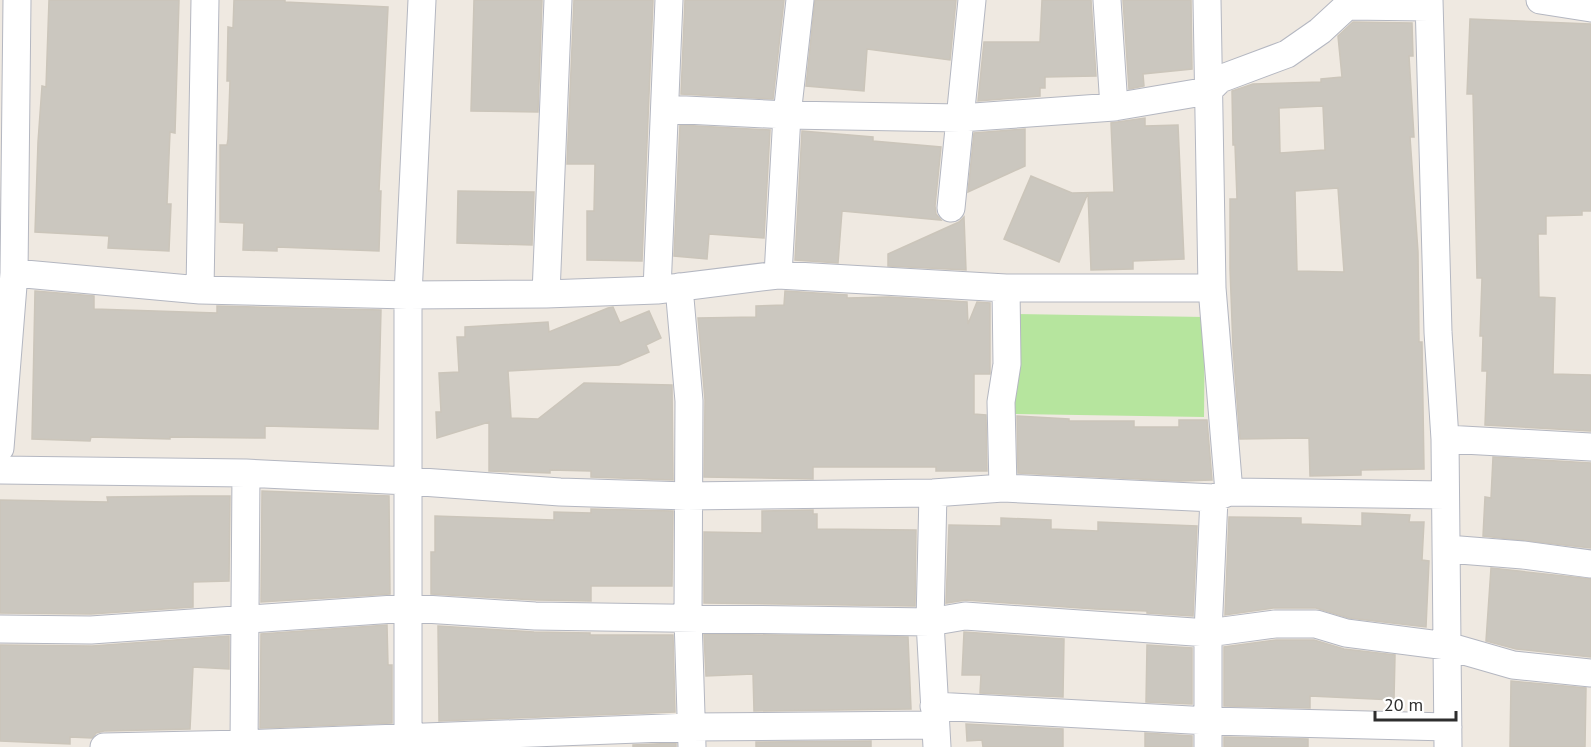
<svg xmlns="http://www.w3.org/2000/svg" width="1591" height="747" font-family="'PT Sans',sans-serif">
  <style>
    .park { fill: #b6e59e }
    .building { fill: #cbc7bf; stroke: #cbc5ba; stroke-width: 1.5; fill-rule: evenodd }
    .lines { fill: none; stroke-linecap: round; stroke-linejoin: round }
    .minor-casing { stroke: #b4b7c1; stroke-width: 29 }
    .minor { stroke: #fff; stroke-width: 27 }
  </style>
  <rect width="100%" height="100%" fill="#efe9e1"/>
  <path class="park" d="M1012,314L1205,317L1204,417L1011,414Z"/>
  <path class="building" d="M49,0H179L175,133L170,132L167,204H171L169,251L108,248L109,236L35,232L38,142L42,86L46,87Z
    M234,0H285V2L388,7L379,191H381L379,251L277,247V251L243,250L244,223L220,222V145H227L228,139L230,81H227L228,27L233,28Z
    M474,0H542L538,112L471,111Z
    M574,0H653L642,261L587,260V211H594L595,164H567Z
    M685,0H784L773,99L681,94Z
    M815,0H956L950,60L867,49L864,91L806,86Z
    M1042,0H1091L1096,76L1045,77V88H1040V96L978,101L984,42H1040Z
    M1123,0H1191L1192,69L1143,74L1144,86L1129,89Z
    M1470,19L1591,24V211H1582V215L1546,216V234H1538L1539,297L1555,298L1553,374L1591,375V431L1485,425L1487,371H1482L1483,336H1480L1482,278H1477L1473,94H1467Z
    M1353,22L1412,23L1413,56H1409L1414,137H1410L1418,252L1419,342H1422L1424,469L1361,470V475L1310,476L1309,438L1240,439L1233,348L1230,269V199H1237L1235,145H1233L1232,91L1253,84L1321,82V79L1342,77L1338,36ZM1323,106L1325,150L1280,153L1279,108ZM1338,188L1344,272L1297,271L1295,191Z
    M1145,118V126L1178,125L1184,259L1133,261V269L1091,270L1088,193L1059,262L1004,239L1031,176L1072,193L1114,192L1111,123Z
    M680,125L770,130L764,238L709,234L707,259L674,256Z
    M1025,129V166L968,192L974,133Z
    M802,131L873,137V141L941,147L935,206L936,214L941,220L842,211L838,263L795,260Z
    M458,191L534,192L532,245L457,243Z
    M964,217L966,270L888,266V254L959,222Z
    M35,291L94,296V309L217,313V306L381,310L378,429L265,426V438L170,437V439L91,437L90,441L32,439Z
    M785,291L847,295V298L889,297L967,302L968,324L977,302L990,303V374H974V414L986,415L987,471H936V467H813V479L704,477L705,400L698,318L756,317V306L784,305Z
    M613,307L620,323L649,311L661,338L646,345L649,352L619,365L508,371L511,418L538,419L584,383L672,385L673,480L591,477V471L550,470V473L489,471V422L437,438L436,412H441L439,373L459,372L457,337H465V327L548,322L549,332L608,308Z
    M1017,416L1069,419V421H1134V427H1179V420H1207L1212,480L1179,481L1018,473Z
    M1493,457L1591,463V548L1483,536L1485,497L1491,498Z
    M262,491L389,496L390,594L261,602Z
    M191,496H230L229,581L193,582V607L91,614L0,613V500L108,502L107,497Z
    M591,509L673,511L672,586H591V601L536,600L431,594V552H435V516L554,520V512L591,513Z
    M813,510V514H817V529L916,530L915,606L704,603V532L762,533V511Z
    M1362,513L1410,515L1409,522H1424L1422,560L1429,561L1426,627L1349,618L1316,608H1273L1225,615L1229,517L1301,518V524L1362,526Z
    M1001,518L1051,520V529L1098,531V522L1197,526L1193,616L1147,613V611L1095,609L966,600L946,603L949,525L1001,526Z
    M1491,568L1591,579V657L1516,649L1486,641Z
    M387,625L388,665H392V723L260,728L261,634Z
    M438,626L534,632L590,633V635H673L675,712L439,721Z
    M964,632L1064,639L1063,697L980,693L981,675H962Z
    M704,634L908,637L911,709L754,711L753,674L706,676Z
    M229,636V669L193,667L190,729L104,731L96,733L92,738L70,737V744L0,741V645L92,646Z
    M1276,640H1314L1344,649L1395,655L1394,700L1310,696V708L1224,706V647Z
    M1147,645L1192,648V704L1146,702Z
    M1511,681L1586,688L1585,747H1510Z
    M966,724L1063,729V747H983L982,740L967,741Z
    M1145,733L1192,736V747H1145Z
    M1224,737L1308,739V747H1224Z
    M871,741V747H756V742Z
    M676,743V747H633V745Z"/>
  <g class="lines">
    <g class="minor-casing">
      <path id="minor" d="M1107,0L1114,107
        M1207,0L1212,288L1229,492
        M1429,0L1438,332L1445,439L1448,747
        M1540,0L1591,8
        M665,109L787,115L960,118L1114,107L1208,91L1220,79L1287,54L1320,31L1347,6L1429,7
        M951,208L972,0
        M14,273L200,290L408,295L546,294L657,290L778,275L1006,288H1212
        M778,275L787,115L800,0
        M679,287L689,401L688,618L692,747
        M200,290L205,0
        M657,290L669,0
        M546,294L558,0
        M1445,439L1591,447
        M0,448L14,273L17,0
        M0,470L246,473L408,481L560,492L687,496L933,493L1003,488L1214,498L1229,492L1445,495
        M1003,488L1001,402L1007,364L1006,288
        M933,493L930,622L937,747
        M1447,549L1523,555L1591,564
        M0,629L91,630L409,608L535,616L930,622L965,616L1208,633L1275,624H1316L1346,633L1447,646L1513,665L1591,673
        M934,706L1209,721L1448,727
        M104,747L244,744L691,727L935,725
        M244,747L246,473
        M408,747V295L422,0
        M1208,747V633L1214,498"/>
    </g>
    <use href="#minor" class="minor"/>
  </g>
  <path d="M1375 711v9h81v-9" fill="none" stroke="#2e2e2e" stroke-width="3"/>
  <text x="1384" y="711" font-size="18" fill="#2e2e2e" stroke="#ffffff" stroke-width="4.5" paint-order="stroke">20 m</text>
</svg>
